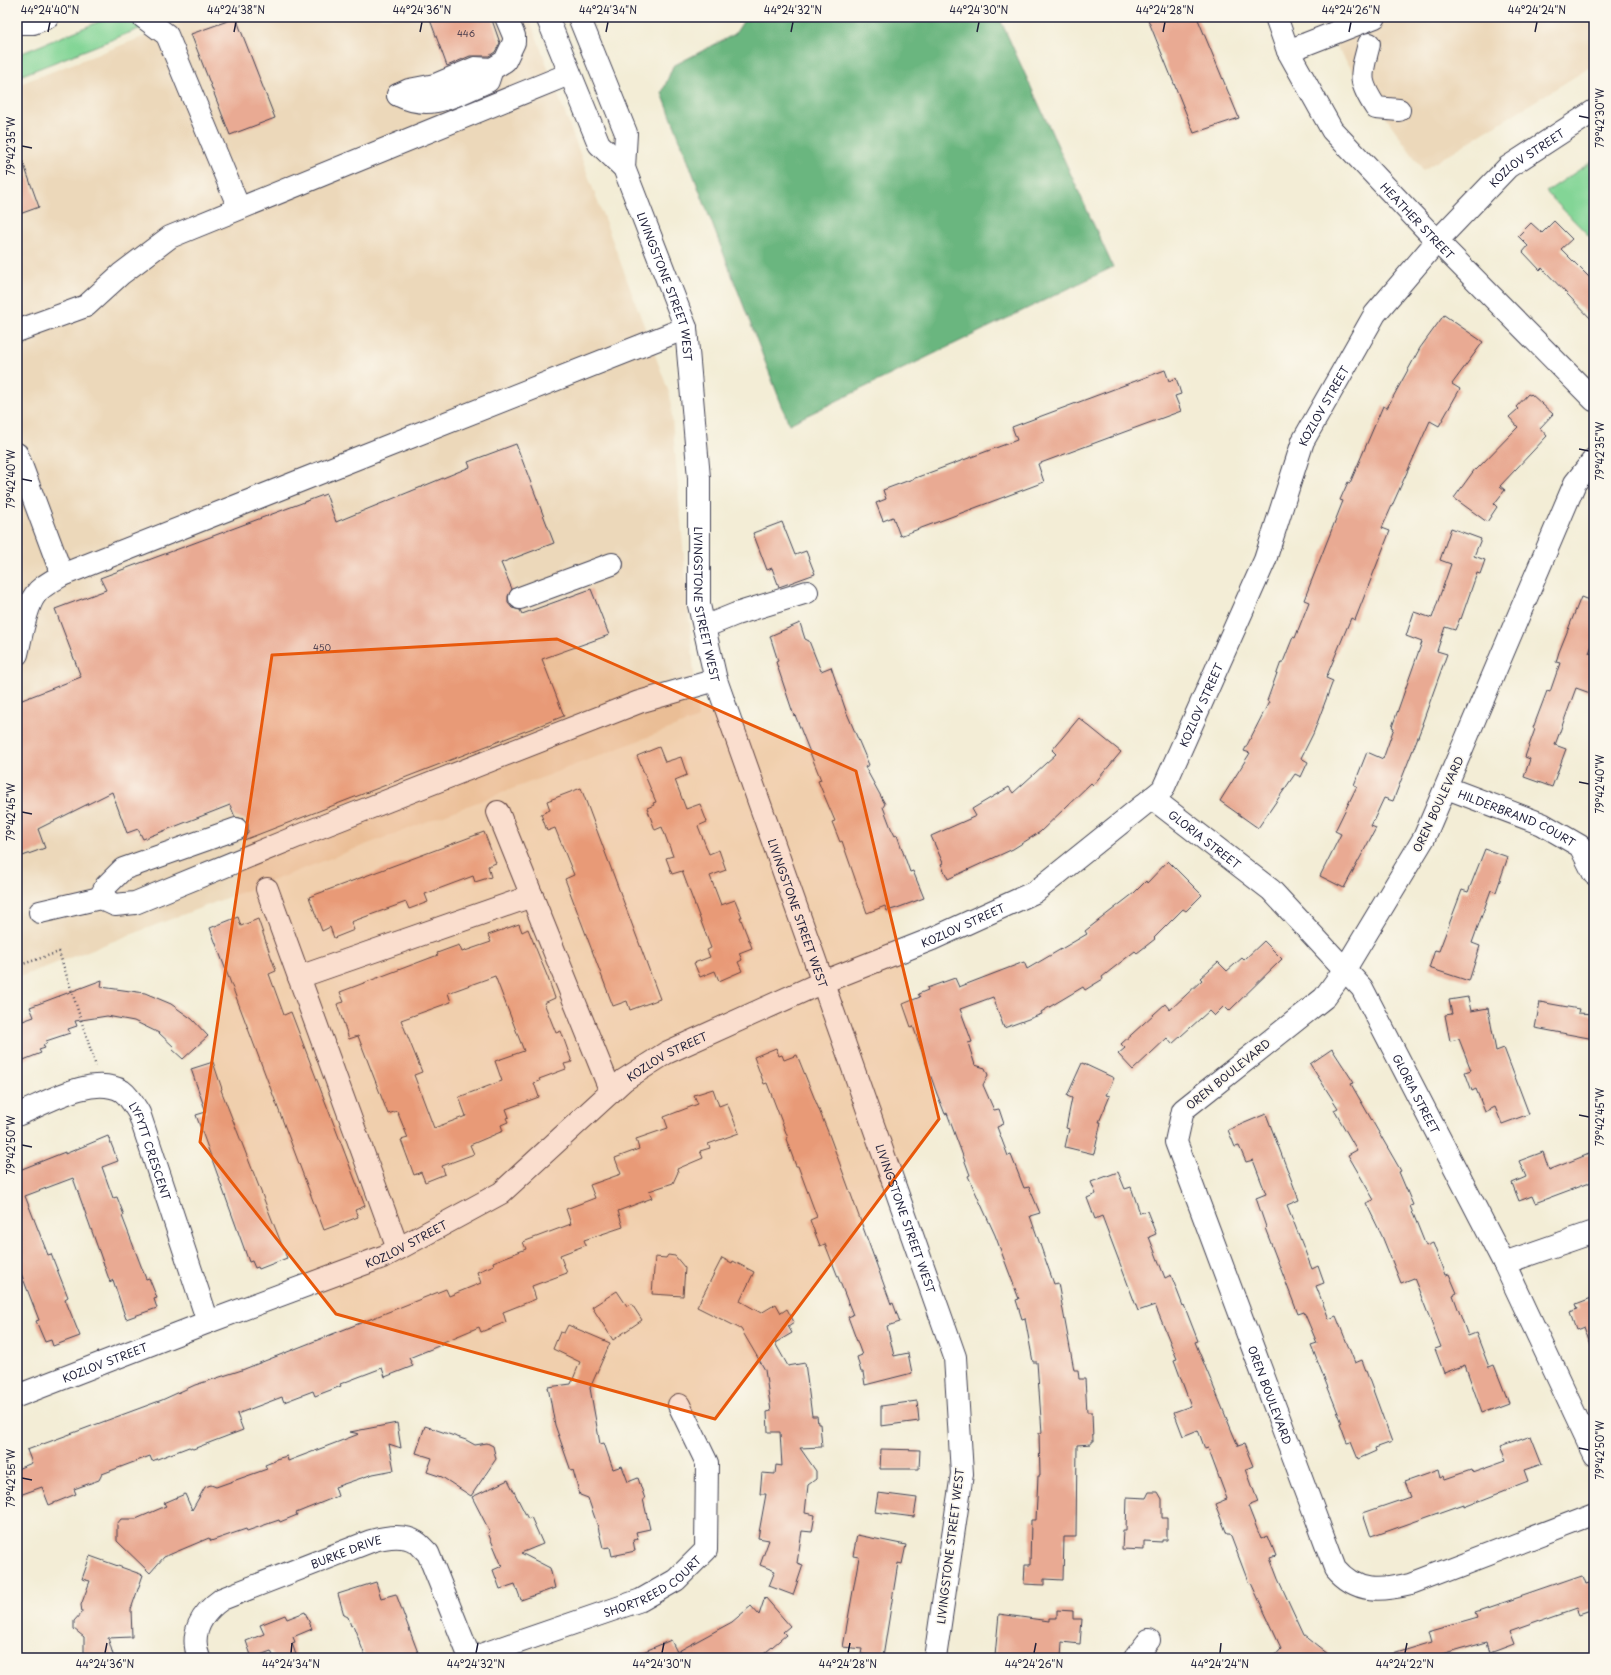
<svg xmlns="http://www.w3.org/2000/svg" width="1611" height="1675" font-family="'Playpen Sans',sans-serif">
  <style>
    .built { fill: #ecd8ba }
    .green { fill: #83d596; stroke: #527c68 }
    .forest { fill: #6ab67f; stroke: #466c5d }
    .building { fill: #e9aa93; fill-rule: evenodd }
    .lines { fill: none; stroke-linecap: round; stroke-linejoin: round }
    .minor-casing { stroke: #414052; stroke-width: 24 }
    .major-casing { stroke: #414052; stroke-width: 24 }
    .path { stroke: #414052; stroke-width: 2.5; stroke-dasharray: 1 3; stroke-linecap: butt }
    .minor { stroke: #fff; stroke-width: 22 }
    .major { stroke: #fff; stroke-width: 22 }
    .marked { fill: #e8590c; fill-opacity: 0.2; stroke: #e8590c; stroke-width: 3; stroke-linejoin: round }
    .ticks { fill: none; stroke: #22223b; stroke-width: 1.5 }
    .labels { text-anchor: middle; dominant-baseline: central; stroke-width: 3.5; stroke-linejoin: round; paint-order: stroke }
    .number-label { font-size: 9px; fill: #544451 }
    .street-label { font-size: 11px; fill: #22223b; stroke: #fbf7ec }
    .neatline { fill: none; stroke: #22223b; stroke-width: 1.5 }
    .ticks-label { font-size: 10px; text-anchor: middle; fill: #22223b }
  </style>
  <rect width="100%" height="100%" fill="#fbf7ec"/>
  <filter id="ink" filterUnits="userSpaceOnUse"><feTurbulence type="fractalNoise" baseFrequency=".025" numOctaves="2"/><feDisplacementMap in="SourceGraphic" scale="8" xChannelSelector="R" yChannelSelector="G"/><feConvolveMatrix kernelMatrix="1 2 1 2 8 2 1 2 1" color-interpolation-filters="sRGB"/></filter>
  <filter id="wash" filterUnits="userSpaceOnUse"><feTurbulence type="fractalNoise" baseFrequency=".012" numOctaves="4" result="noise"/><feDisplacementMap in="SourceGraphic" scale="16" xChannelSelector="R" yChannelSelector="G"/><feGaussianBlur stdDeviation="0.9" result="paint"/><feColorMatrix in="noise" values="0 0 0 0 0 0 0 0 0 0 0 0 0 0 0 0 0 1.4 0 .05"/><feComposite in="paint" operator="in"/></filter>
  <g filter="url(#wash)">
    <rect width="100%" height="100%" fill="#f3edd6"/>
    <path class="built" d="M195,17H529L670,395L698,718L17,978V85Z
      M1325,17H1594V65L1423,170L1337,48Z"/>
    <path class="green" d="M114,18L134,21L144,27L17,77V55L103,20Z
      M1594,160V241L1546,192Z"/>
    <path class="forest" d="M746,17H999L1113,267L789,424L662,93L673,66L735,34Z"/>
    <g id="blocks">
      <path class="building" d="M429,17H491L500,43L495,52L489,56H470L447,66Z
        M1147,17H1197L1239,118L1194,133Z
        M236,18L275,118L230,135L191,34Z
        M19,151L39,207L17,215V152Z
        M1554,221L1572,239L1561,249L1594,282V322L1542,268L1540,270L1523,252L1528,246L1518,236L1531,223L1542,233Z
        M1444,315L1483,342L1452,384L1460,389L1439,426L1430,421L1382,528L1390,531L1355,620L1351,618L1326,678L1333,681L1313,734L1301,758L1308,762L1301,777L1295,774L1258,828L1220,801L1250,753L1244,751L1269,702L1267,701L1281,662H1283L1293,637L1295,638L1309,602L1304,600L1343,501L1340,500L1348,482L1350,483L1383,406L1387,408L1420,348Z
        M1165,370L1169,381L1176,378L1181,394L1175,396L1181,411L1038,464L1044,482L900,536L893,517L883,521L876,503L886,499L883,490L1017,440L1012,427Z
        M1528,394L1530,395L1531,394L1553,414L1540,428L1547,436L1500,486L1505,490L1494,504L1497,507L1487,522L1454,498L1475,469L1476,470L1518,427L1509,417L1518,409L1516,407Z
        M516,444L554,543L501,563L512,589L508,596V603L512,608L520,610L522,614L591,589L609,635L542,659L564,716L244,840L248,832V824L244,819L235,817L230,805L143,839L138,829L127,833L112,792L38,829L45,848L17,858V702L81,677L55,609L106,590L100,578L326,494L336,522L470,467L468,462Z
        M782,522L795,555L806,551L815,574L779,587L772,568L767,570L753,533Z
        M1451,528L1481,539L1474,556L1485,560L1480,574L1477,573L1461,619L1460,618L1455,630L1445,627L1437,651L1447,654L1422,724H1423L1393,801L1384,798L1371,826L1376,828L1344,888L1320,876L1341,834L1335,831L1357,786L1354,785L1367,752L1383,759L1394,728L1392,727L1422,642L1406,636L1414,612L1432,618L1451,564L1440,560Z
        M1581,597L1594,602V640L1589,653L1594,654V681L1590,693L1576,688L1555,745L1566,749L1552,787L1524,777L1530,759L1525,757L1535,729L1533,728L1547,691L1550,692L1560,663L1556,662L1559,652Z
        M800,623L805,639L809,641L821,671L831,667L846,711L869,765L865,767L885,804L883,807L891,828L895,836L897,835L910,872L913,871L924,898L897,908L887,911L885,906L867,913L842,841L840,842L832,822L835,821L818,781L821,780L795,715L794,716L776,662L778,661L770,636Z
        M1079,718L1121,752L1093,785L1091,783L1040,832L1013,849L948,879L941,864L943,863L931,836L976,816L972,809L1009,787L1013,793L1056,754L1052,750Z
        M659,747L665,762L681,757L687,775L675,780L686,809L700,804L707,822L698,826L709,854L719,850L726,870L710,876L721,905L735,900L742,917H740L752,948L739,953L742,960L738,962L742,971L719,981L715,971L700,977L694,963L710,957L707,950L711,948L682,871L672,874L666,858L673,856L662,827L655,830L647,808L654,805L653,803L656,802L637,756Z
        M581,788L660,999L630,1010L627,1001L613,1006L565,879L574,875L555,828L547,831L541,814L550,810L547,801Z
        M484,832L496,863L488,866L491,877L475,882L473,876L425,894L428,902L409,909L406,902L351,922L354,930L334,938L330,927L322,931L309,897Z
        M1485,849L1508,857L1496,892L1491,890L1472,943L1480,946L1469,981L1429,968L1435,950L1439,951L1462,890L1468,892Z
        M1168,861L1202,895L1186,911L1183,909L1154,938L1155,939L1137,953L1135,951L1102,977L1103,979L1085,990L1083,987L1041,1012L1042,1014L1004,1028L993,997L960,1009L972,1042L968,1043L975,1065L985,1068L988,1075L983,1085L994,1110L999,1109L1004,1124L997,1127L1008,1156L1011,1155L1024,1188L1029,1187L1040,1213L1030,1216L1054,1284L1058,1283L1074,1370H1078L1079,1379H1085L1087,1412H1092L1093,1441H1091V1444L1077,1445L1076,1537H1064L1063,1580L1044,1579V1585L1024,1584L1025,1565H1030L1031,1520H1036L1038,1476H1040L1039,1433H1042L1037,1362H1033L1025,1318L1022,1319L1016,1300L1019,1299L995,1235L968,1176L970,1175L947,1113L945,1114L937,1094L913,1026L911,1027L903,1004L920,997L918,994L928,990L927,988L955,978L959,987L1024,962L1027,969L1087,934L1085,931L1134,893L1146,881L1147,883Z
        M238,917L241,926L258,919L276,971L269,974L284,1015L291,1012L365,1206L355,1210L358,1217L324,1230L210,928Z
        M519,924L522,932L528,929L548,978L555,998L544,1003L556,1033L561,1031L572,1062L564,1064L566,1069L539,1079L540,1081L534,1083L539,1097L506,1109L509,1117L506,1118L508,1122L501,1125L503,1131L470,1145L474,1154L442,1166L445,1174L425,1182L421,1172L414,1175L401,1140L408,1138L397,1111L388,1114L358,1036L349,1039L337,1004L344,1002L340,992L438,955L437,953L459,945L462,952L491,942L488,935ZM495,976L524,1051L495,1061L502,1081L459,1097L466,1116L434,1128L414,1075L422,1072L401,1020L451,1002L448,993Z
        M1264,941L1282,959L1229,1011L1224,1006L1214,1016L1209,1011L1172,1044L1167,1038L1133,1070L1118,1054L1125,1048L1121,1044L1165,1004L1170,1010L1202,980L1200,978L1218,962L1227,971L1242,958L1244,960Z
        M102,980L101,987L145,993L171,1004L192,1019L208,1036L183,1059L172,1049L174,1047L159,1033L134,1021L107,1016L75,1021L77,1026L68,1029L70,1033L46,1041L47,1043L43,1045L45,1048L39,1050L41,1053L21,1061L17,1051V1023L34,1017L30,1007Z
        M1468,997L1471,1011L1488,1008L1496,1051L1504,1048L1529,1114L1502,1124L1495,1107L1485,1112L1476,1089L1472,1091L1465,1072L1471,1070L1459,1039L1450,1041L1445,1015L1452,1014L1449,1000Z
        M1540,1002L1579,1009L1578,1013L1594,1014V1039L1535,1028Z
        M776,1048L779,1056L782,1055L784,1060L797,1055L830,1137L891,1304L893,1303L900,1322L887,1326L894,1356L908,1353L912,1373L865,1385L863,1372H861L857,1357L862,1355L848,1317L853,1315L825,1244L820,1246L810,1220L817,1217L798,1166H796L786,1139L788,1138L767,1083L764,1084L754,1057Z
        M1332,1049L1354,1083L1351,1084L1401,1171L1399,1172L1413,1205L1410,1206L1426,1246L1433,1243L1445,1275L1449,1274L1457,1293L1453,1295L1468,1336L1476,1333L1489,1367L1494,1365L1509,1403L1482,1413L1465,1365L1444,1373L1435,1349L1441,1347L1414,1278L1401,1283L1382,1236L1366,1203L1374,1200L1348,1155L1357,1150L1334,1110L1338,1108L1310,1064Z
        M213,1062L222,1089L221,1090L287,1258L259,1269L258,1267L255,1268L252,1261L249,1262L196,1115L206,1112L191,1069Z
        M1082,1063L1114,1078L1106,1095L1110,1096L1099,1122H1101L1094,1154L1065,1147L1069,1129L1066,1128L1072,1098L1067,1096Z
        M713,1089L719,1106L727,1103L739,1133L708,1144L710,1148L700,1151L703,1158L677,1169L678,1172L673,1183L649,1191L652,1198L618,1211L623,1227L584,1240L586,1245L560,1255L567,1273L532,1286L536,1299L503,1312L506,1322L481,1332L479,1327L441,1343V1345L409,1358L413,1366L385,1377L382,1368L340,1384L341,1386L315,1396L313,1391L284,1402L282,1397L237,1414L243,1430L193,1449L189,1447L152,1461L150,1456L102,1474L99,1480L74,1489L76,1494L49,1505L42,1487L17,1496V1469L32,1463L27,1450L162,1400L195,1385L242,1370L446,1289L449,1296L481,1283L477,1272L494,1265L493,1262L526,1249L523,1242L571,1224L566,1209L595,1198L590,1185L621,1174L615,1158L639,1149L636,1139L668,1128L664,1117L698,1104L694,1095Z
        M1266,1114L1299,1200L1287,1205L1312,1269L1318,1266L1324,1283L1316,1286L1329,1319L1336,1316L1355,1363L1362,1360L1392,1442L1375,1448L1376,1451L1358,1459L1351,1442L1347,1443L1340,1424L1342,1423L1311,1345L1317,1343L1304,1312L1298,1314L1265,1228L1266,1227L1256,1198L1266,1194L1253,1160L1246,1162L1239,1146L1235,1147L1228,1130Z
        M108,1136L118,1161L102,1167L113,1198L117,1197L124,1215L122,1216L146,1279L149,1278L157,1298L154,1299L157,1308L126,1319L113,1280L110,1282L73,1178L25,1196L48,1255L51,1254L68,1297L65,1299L80,1336L53,1346L51,1340L45,1342L36,1321L39,1320L17,1263V1171L65,1152V1154Z
        M1543,1152L1549,1170L1594,1152V1181L1535,1203L1532,1196L1519,1201L1512,1183L1526,1177L1519,1161Z
        M1118,1172L1125,1189L1131,1187L1140,1213L1147,1211L1156,1234L1149,1237L1165,1278L1171,1275L1183,1306L1184,1305L1198,1341L1195,1342L1238,1446L1244,1444L1253,1466L1246,1469L1258,1502L1248,1506L1261,1539L1268,1536L1276,1556L1270,1558L1278,1579L1304,1635L1333,1658H1272L1281,1648L1251,1583L1249,1584L1230,1534H1227L1215,1504L1227,1499L1208,1448L1205,1449L1198,1430L1183,1436L1174,1412L1191,1406L1174,1360L1177,1359L1155,1305L1138,1311L1102,1216L1095,1219L1087,1198L1096,1194L1091,1182Z
        M668,1255L675,1256L685,1268L683,1296L652,1294L655,1257L666,1258Z
        M722,1258L732,1263L733,1261L754,1272L740,1301L761,1313L776,1304L781,1313L787,1309L794,1322L788,1326L792,1333L775,1343L788,1366L805,1363L812,1416H817L818,1424H820L822,1447L800,1448L816,1471V1479L808,1485L805,1513L815,1515L812,1532L802,1531L797,1563L803,1565L793,1595L769,1586L775,1571L760,1565L769,1540L758,1538L766,1494H760L762,1473L775,1474L776,1465L782,1466L780,1432H768L767,1412L771,1411L765,1370L741,1329L697,1307Z
        M617,1291L627,1306L631,1303L642,1320L613,1340L592,1307Z
        M1594,1297V1348H1592L1584,1326L1576,1329L1570,1312L1578,1309L1576,1304Z
        M568,1325L610,1343L590,1388L600,1444L604,1443L613,1469L622,1466L628,1482L638,1478L645,1499H643L650,1529L636,1532L638,1539L633,1540L635,1551L612,1556L610,1547L603,1548L598,1527L588,1498L580,1495L573,1470L571,1471L555,1425L548,1387L571,1384L580,1362L553,1349L560,1332L564,1333Z
        M917,1401L919,1421L881,1426V1406Z
        M397,1423L401,1448L389,1444L394,1470L373,1474L335,1487L338,1496L296,1513L297,1515L280,1522L279,1520L247,1531L246,1529L211,1541L209,1538L164,1557L150,1573L117,1541V1524L121,1519H136L166,1506L164,1503L185,1494L192,1510L205,1487L211,1485L216,1487L267,1469L265,1465L275,1461L276,1459L287,1456L288,1461L359,1434L350,1432Z
        M425,1426L466,1440L475,1445L487,1443L493,1446L496,1459L471,1496L442,1477L427,1472L432,1458L416,1453Z
        M1531,1436L1542,1464L1524,1470L1528,1481L1464,1506V1504L1371,1537L1363,1513L1410,1497L1404,1482L1438,1470L1440,1478L1444,1476L1445,1479L1471,1470L1472,1473L1506,1461L1500,1447Z
        M881,1449L920,1450L919,1469H880Z
        M508,1480L528,1519L531,1517L543,1544L521,1553L550,1568L555,1588L521,1600L515,1584L500,1589L493,1570L502,1566L488,1533L490,1532L472,1497Z
        M1149,1492H1158L1162,1499V1518H1167V1540H1162V1542L1144,1541V1550L1122,1549L1123,1530H1126L1127,1497L1146,1498Z
        M878,1493L917,1498L914,1517L875,1512Z
        M857,1535L906,1545L902,1564L898,1563L883,1657L861,1654L862,1649L843,1647L859,1557L853,1556Z
        M90,1556L143,1575L131,1609L132,1637L108,1638L114,1658H84V1637L74,1629V1621L82,1612L81,1605L90,1581L82,1579Z
        M1581,1576L1584,1584L1594,1581V1609L1580,1614L1577,1607L1509,1631L1514,1644L1490,1653L1487,1642L1431,1658H1394L1393,1654L1432,1642L1429,1631L1478,1617L1476,1612Z
        M376,1582L381,1598L396,1594L420,1658H366L353,1625L351,1626L348,1617L344,1615L338,1594Z
        M765,1597L790,1626L783,1632L786,1635L759,1658H629L671,1640L677,1652L732,1622L751,1606L759,1615Z
        M1057,1610L1073,1611V1619H1082L1080,1644L1062,1642L1061,1658L995,1656L999,1614L1049,1621V1618H1057Z
        M305,1612L312,1629L293,1637L295,1642L292,1643L297,1658H274L271,1651L252,1658L246,1641L264,1634L260,1625L285,1615L287,1619Z"/>
    </g>
  </g>
  <g filter="url(#ink)">
    <use href="#blocks" fill-opacity="0" stroke="#414052" stroke-width="1"/>
    <g class="lines">
      <g class="minor-casing">
        <g id="minor">
          <path d="M143,17L167,35L239,208"/>
          <path id="s1" d="M547,17L599,144L624,168L686,328L699,478V605L716,680L955,1357L962,1474L935,1658"/>
          <path d="M579,17L626,133L624,168"/>
          <path id="s2" d="M1276,17L1288,51L1332,130L1437,241L1594,400"/>
          <path d="M1369,44C1361,76 1357,79 1376,108L1399,110"/>
          <path d="M1288,51L1375,17"/>
          <path d="M398,95C432,112 457,94 488,81L492,69L505,61L514,42V36L506,17"/>
          <path d="M398,95L409,90L435,85L475,68L492,69"/>
          <path d="M17,331L86,306L121,274L170,237L569,74"/>
          <path d="M17,454L62,575"/>
          <path id="s3" d="M1594,459L1575,483L1424,838L1345,969L1324,998L1183,1110L1176,1142L1335,1568C1357,1594 1380,1591 1411,1584L1594,1514"/>
          <path d="M520,598L612,564"/>
          <path d="M704,627L736,614L807,592"/>
          <path d="M17,654C21,638 25,609 35,595C41,586 53,581 62,575L686,328"/>
          <path id="s4" d="M1447,788L1542,824L1580,846L1594,874"/>
          <path id="s5" d="M1152,798L1271,890L1362,988L1504,1263L1594,1455"/>
          <path d="M498,812L611,1092"/>
          <path d="M267,889L398,1249"/>
          <path d="M100,898L106,886L123,869L236,829"/>
          <path d="M40,912L100,898L115,905L135,903L308,832L639,702L716,680"/>
          <path d="M299,977L532,896"/>
          <path id="s6" d="M17,1115C46,1103 92,1074 122,1091C129,1096 134,1105 139,1113L208,1322"/>
          <path d="M1504,1263L1594,1232"/>
          <path id="s7" d="M17,1396L208,1322L385,1256L501,1193L624,1080L666,1053L823,982L932,939L1035,892L1152,798L1163,789L1265,560L1303,441L1375,314L1437,241L1508,167L1594,111"/>
          <path id="s8" d="M199,1658C189,1633 202,1613 222,1599L371,1541C385,1537 404,1534 416,1542C420,1544 424,1550 428,1553L470,1658"/>
          <path id="s9" d="M472,1658L641,1600L676,1580L706,1550L707,1463L679,1405"/>
          <path d="M1135,1658L1149,1640"/>
        </g>
      </g>
      <g class="major-casing">
        <path id="major" d="M17,23H33L48,17"/>
      </g>
      <path class="path" d="M17,966L59,952L96,1066"/>
      <use href="#minor" class="minor"/>
      <use href="#major" class="major"/>
    </g>
  </g>
  <path class="marked" d="M557,639L856,771L939,1119L715,1419L336,1314L200,1142L272,655Z"/>
  <path class="ticks" d="M48,32L50,22M234,32L236,22M420,32L422,22M606,32L608,22M791,32L793,22M977,32L979,22M1163,32L1165,22M1349,32L1351,22M1535,32L1537,22M1579,116L1589,118M22,146L32,148M1579,449L1589,451M22,479L32,481M1579,782L1589,784M22,812L32,814M1579,1115L1589,1117M22,1145L32,1147M1579,1448L1589,1450M22,1478L32,1480M105,1653L107,1643M291,1653L292,1643M476,1653L478,1643M662,1653L664,1643M848,1653L850,1643M1034,1653L1036,1643M1220,1653L1221,1643M1405,1653L1407,1643"/>
  <g class="labels">
    <g class="number-label">
      <text x="466" y="33">446</text>
      <text x="322" y="647">450</text>
    </g>
    <g class="street-label">
      <text stroke="none"><textPath href="#s7" startOffset="2050">KOZLOV STREET</textPath></text>
      <text stroke="none"><textPath href="#s2" startOffset="251">HEATHER STREET</textPath></text>
      <text stroke="none"><textPath href="#s1" startOffset="298">LIVINGSTONE STREET WEST</textPath></text>
      <text stroke="none"><textPath href="#s7" startOffset="1726">KOZLOV STREET</textPath></text>
      <text stroke="none"><textPath href="#s1" startOffset="621">LIVINGSTONE STREET WEST</textPath></text>
      <text stroke="none"><textPath href="#s7" startOffset="1402">KOZLOV STREET</textPath></text>
      <text transform="translate(1438 804) rotate(-65)">OREN BOULEVARD</text>
      <text stroke="none"><textPath href="#s4" startOffset="76">HILDERBRAND COURT</textPath></text>
      <text stroke="none"><textPath href="#s5" startOffset="67">GLORIA STREET</textPath></text>
      <text stroke="none"><textPath href="#s1" startOffset="945">LIVINGSTONE STREET WEST</textPath></text>
      <text stroke="none"><textPath href="#s7" startOffset="1066">KOZLOV STREET</textPath></text>
      <text stroke="none"><textPath href="#s7" startOffset="742">KOZLOV STREET</textPath></text>
      <text transform="translate(1228 1074) rotate(-39)">OREN BOULEVARD</text>
      <text stroke="none"><textPath href="#s5" startOffset="403">GLORIA STREET</textPath></text>
      <text stroke="none"><textPath href="#s6" startOffset="179">LYFYTT CRESCENT</textPath></text>
      <text stroke="none"><textPath href="#s1" startOffset="1269">LIVINGSTONE STREET WEST</textPath></text>
      <text stroke="none"><textPath href="#s7" startOffset="418">KOZLOV STREET</textPath></text>
      <text stroke="none"><textPath href="#s7" startOffset="94">KOZLOV STREET</textPath></text>
      <text stroke="none"><textPath href="#s3" startOffset="1088">OREN BOULEVARD</textPath></text>
      <text transform="translate(950 1546) rotate(-83)">LIVINGSTONE STREET WEST</text>
      <text stroke="none"><textPath href="#s8" startOffset="202">BURKE DRIVE</textPath></text>
      <text stroke="none"><textPath href="#s9" startOffset="195">SHORTREED COURT</textPath></text>
    </g>
  </g>
  <rect width="1611" height="1675" fill="none" stroke="#fbf7ec" stroke-width="44"/>
  <rect x="22" y="22" width="1567" height="1631" class="neatline"/>
  <g class="ticks-label">
    <text x="50" y="14">44°24'40"N</text>
    <text x="236" y="14">44°24'38"N</text>
    <text x="422" y="14">44°24'36"N</text>
    <text x="608" y="14">44°24'34"N</text>
    <text x="793" y="14">44°24'32"N</text>
    <text x="979" y="14">44°24'30"N</text>
    <text x="1165" y="14">44°24'28"N</text>
    <text x="1351" y="14">44°24'26"N</text>
    <text x="1537" y="14">44°24'24"N</text>
    <text transform="translate(1600 118) rotate(-90)" y="4">79°42'30"W</text>
    <text transform="translate(11 146) rotate(-90)" y="4">79°42'35"W</text>
    <text transform="translate(1600 451) rotate(-90)" y="4">79°42'35"W</text>
    <text transform="translate(11 479) rotate(-90)" y="4">79°42'40"W</text>
    <text transform="translate(1600 784) rotate(-90)" y="4">79°42'40"W</text>
    <text transform="translate(11 812) rotate(-90)" y="4">79°42'45"W</text>
    <text transform="translate(1600 1117) rotate(-90)" y="4">79°42'45"W</text>
    <text transform="translate(11 1145) rotate(-90)" y="4">79°42'50"W</text>
    <text transform="translate(1600 1450) rotate(-90)" y="4">79°42'50"W</text>
    <text transform="translate(11 1478) rotate(-90)" y="4">79°42'55"W</text>
    <text x="105" y="1668">44°24'36"N</text>
    <text x="291" y="1668">44°24'34"N</text>
    <text x="476" y="1668">44°24'32"N</text>
    <text x="662" y="1668">44°24'30"N</text>
    <text x="848" y="1668">44°24'28"N</text>
    <text x="1034" y="1668">44°24'26"N</text>
    <text x="1220" y="1668">44°24'24"N</text>
    <text x="1405" y="1668">44°24'22"N</text>
  </g>
</svg>
